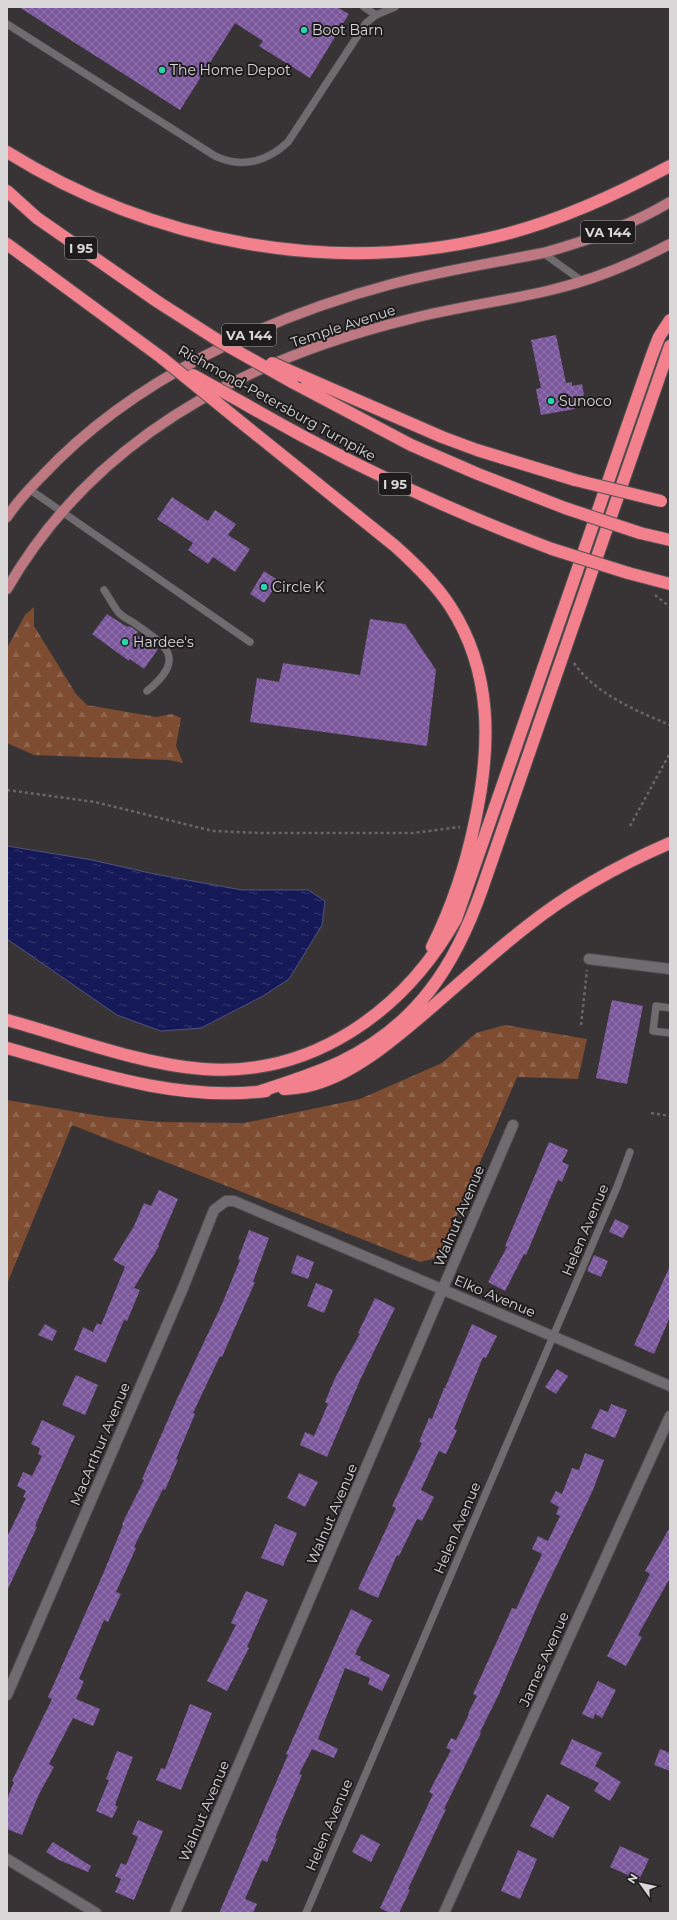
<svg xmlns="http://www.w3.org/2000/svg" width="677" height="1920" font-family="Montserrat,sans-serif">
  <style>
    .forest { fill: url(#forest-firs) }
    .water { fill: url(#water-ripples); stroke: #51527e }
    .building { fill: url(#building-cross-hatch) }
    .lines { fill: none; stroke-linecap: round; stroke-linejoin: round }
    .service-casing { stroke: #535052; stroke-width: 8 }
    .minor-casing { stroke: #535052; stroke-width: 12 }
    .tertiary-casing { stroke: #535052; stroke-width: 12 }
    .primary-casing { stroke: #535052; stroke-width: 12 }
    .motorway-casing { stroke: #535052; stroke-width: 14 }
    .path { stroke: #6a6668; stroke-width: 2.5; stroke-dasharray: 3 3; stroke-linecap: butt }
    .service { stroke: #6f6b6e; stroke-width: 7 }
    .minor { stroke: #6f6b6e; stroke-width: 10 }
    .tertiary { stroke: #6f6b6e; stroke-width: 10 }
    .primary { stroke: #be7881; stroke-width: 10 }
    .motorway { stroke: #f3818d; stroke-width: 12 }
    .motorway-bridge-casing { stroke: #535052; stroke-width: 14; stroke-linecap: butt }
    .motorway-bridge { stroke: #f3818d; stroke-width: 12 }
    .poi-dot { fill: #27d5ad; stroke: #1e1c1d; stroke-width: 1.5 }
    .labels { text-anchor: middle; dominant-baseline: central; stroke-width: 4; stroke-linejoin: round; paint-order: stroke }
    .shield { fill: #1e1c1d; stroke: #a29fa1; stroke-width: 1 }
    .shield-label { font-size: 13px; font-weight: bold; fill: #dad7d9 }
    .poi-label { font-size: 14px; fill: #dad7d9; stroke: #1e1c1d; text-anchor: start }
    .street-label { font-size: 14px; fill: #dad7d9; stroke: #1e1c1d }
  </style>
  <defs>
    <pattern id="forest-firs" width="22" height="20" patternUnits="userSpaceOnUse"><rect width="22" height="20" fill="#7e4c31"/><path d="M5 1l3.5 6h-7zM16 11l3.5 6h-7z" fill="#90654e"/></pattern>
    <pattern id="water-ripples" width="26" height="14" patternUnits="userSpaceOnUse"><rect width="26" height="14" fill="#161957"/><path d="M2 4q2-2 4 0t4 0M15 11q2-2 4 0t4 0" fill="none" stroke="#373a6f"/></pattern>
    <pattern id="building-cross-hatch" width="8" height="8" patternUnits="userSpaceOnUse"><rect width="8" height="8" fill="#7b579b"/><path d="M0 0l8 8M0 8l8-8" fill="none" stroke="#9376ad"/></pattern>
  </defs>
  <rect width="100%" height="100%" fill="#383436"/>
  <path class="forest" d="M34,607V626L76,694L87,705L156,717L172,714L181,718L176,746L183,763L169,760L34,755L7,743V648L25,615Z
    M505,1025L587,1039L578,1079L517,1077L456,1218L437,1258L420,1262L72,1125L7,1284V1100L106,1117L160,1122L244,1123L360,1099L442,1063L476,1033Z"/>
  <path class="water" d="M7,846L92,860L154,874L242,890H308L325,901L322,925L289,979L263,996L201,1028L161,1031L117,1015L7,939Z"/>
  <path class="building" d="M19,7H337L349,14L310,78L259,46L263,41L235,23L180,110Z
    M556,335L566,383L572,382V386L582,384L584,396L573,398L575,409L541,415L536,389L541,388L531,340Z
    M172,497L208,521L215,510L236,524L228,535L250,549L235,572L213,557L208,564L188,550L193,543L157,519Z
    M264,571L279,581L264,603L250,594Z
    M107,614L127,627L128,626L131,627L138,632L136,634L158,649L144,669L130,659L129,661L92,634Z
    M370,619L405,624L436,670L427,746L250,722L257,678L279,682L283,663L360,675Z
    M612,1000L643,1006L627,1084L596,1078Z
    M549,1142L568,1150L562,1162L569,1165L562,1182L558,1180L526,1255L524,1254L505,1291L488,1282L507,1247L505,1246Z
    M159,1190L178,1199L158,1245L159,1246L134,1288L140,1290L127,1321L124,1320L106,1363L74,1350L83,1327L93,1332L97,1323L101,1325L125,1267L113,1260L134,1226L144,1203L151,1206Z
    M615,1219L629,1226L623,1238L609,1232Z
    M249,1230L269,1238L253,1282H255L222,1357L220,1356L193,1413L195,1414L176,1459L178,1460L165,1490L163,1489L134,1547L136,1548L116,1592L121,1594L108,1622L104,1620L79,1679L84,1681L76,1699L100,1709L93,1726L73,1718L49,1764L54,1767L39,1794L22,1835L7,1829V1799L14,1782L12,1781L52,1699L48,1697L103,1574L123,1525L122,1524L144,1480L142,1479L177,1399L222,1304L240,1260L238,1259Z
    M297,1255L314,1262L308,1279L291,1273Z
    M594,1255L608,1261L601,1277L587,1271Z
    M670,1266V1317L654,1354L634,1345Z
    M316,1283L333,1290L324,1313L307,1306Z
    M375,1298L395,1308L361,1378L327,1457L300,1445L305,1432L314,1436L328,1404L325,1402L335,1378L360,1334L358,1333Z
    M45,1324L57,1331L52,1341L38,1335Z
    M472,1324L497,1336L486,1358L483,1357L454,1429L457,1430L446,1454L439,1451L421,1490L434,1497L422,1521L417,1519L399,1556L397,1555L378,1598L358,1589L396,1508L392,1506L422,1443L419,1442L429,1418L432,1419L444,1388H445Z
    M557,1369L568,1376L556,1394L545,1387Z
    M76,1375L98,1385L85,1415L62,1405Z
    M611,1404L627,1410L615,1438L591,1428L600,1409L608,1412Z
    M42,1420L75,1436L35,1526L37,1527L7,1591V1537L26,1498L23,1497L26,1491L17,1486L23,1472L32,1476L42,1456L38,1454L40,1448L31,1444Z
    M585,1453L604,1460L593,1490L539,1602L498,1696L480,1732L481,1733L444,1809H446L408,1889L410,1890L399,1913H390L380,1908L433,1794L429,1792L451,1750L446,1748L451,1738L456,1740L469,1714L468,1713L477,1696L473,1694L512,1608L516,1609L542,1554L532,1549L538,1536L548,1541L560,1516L556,1514L559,1507L550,1502L556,1491L562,1494L572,1468L579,1470Z
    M299,1473L318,1482L305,1507L287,1498Z
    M275,1524L297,1533L283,1566L261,1558Z
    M670,1527V1578L638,1635L642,1637L626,1666L607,1656L650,1574L645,1571Z
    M246,1591L268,1600L247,1647L249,1648L227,1691L207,1681L236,1625L231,1623Z
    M351,1609L372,1620L355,1654L361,1657L360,1660L390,1675L382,1691L368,1684L370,1678L345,1668L318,1739L338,1749L334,1758L312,1749L299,1774L302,1775L275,1838L277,1839L267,1862L262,1860L245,1899L257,1904L253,1913H219L288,1755L286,1754Z
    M598,1681L616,1690L602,1718L595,1714L593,1719L582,1714Z
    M190,1704L212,1713L181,1790L156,1780L161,1768L165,1769Z
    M572,1739L602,1753L595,1766L621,1782L610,1801L594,1791L599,1783L560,1764Z
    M660,1749L670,1753V1771L654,1765Z
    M117,1751L133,1757L115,1805L118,1807L112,1818L96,1811L109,1780L106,1779Z
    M547,1794L570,1807L553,1838L530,1826Z
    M138,1820L163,1831L134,1900L115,1892L121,1879L115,1876L121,1863L126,1865L138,1837L132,1834Z
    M361,1834L380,1844L371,1862L352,1852Z
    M53,1842L91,1866L88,1872L59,1860L46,1852Z
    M620,1846L649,1859L639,1880L610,1867Z
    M518,1850L537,1859L520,1899L501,1891Z"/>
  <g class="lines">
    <g class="service-casing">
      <path id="service" d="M364,7L376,15
        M7,24L215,156C242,169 268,161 288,142L366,23L376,15L395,7
        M543,253L582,281
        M29,489L250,642
        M104,590C109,597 113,606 119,613C123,617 129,620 134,623C167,646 187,658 147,691
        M670,1008L656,1006L653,1031L670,1033
        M306,1913L617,1187L630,1152"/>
    </g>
    <g class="minor-casing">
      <path id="minor" d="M589,959L670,969
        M7,1695L183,1288L214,1210L226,1201H234L670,1386
        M175,1913L513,1125
        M444,1913L670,1416"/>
    </g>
    <g class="tertiary-casing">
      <path id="tertiary" d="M7,1859L96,1913"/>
    </g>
    <g class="primary-casing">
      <path id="primary" d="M7,517C17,502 30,488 43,475C132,380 267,317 392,284C441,271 493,263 543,253C587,241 630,226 670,202
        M7,589C94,438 246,359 410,319C457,307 505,301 551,290C593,280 632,264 670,244"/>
    </g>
    <g class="motorway-casing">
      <path id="motorway" d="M7,152C152,242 331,277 498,236C559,221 615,195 670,166
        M7,191L37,218L158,302
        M7,244L162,358
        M304,377L442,437L477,450L575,480
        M292,382L411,445L478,474L565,508
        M245,404C345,462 443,508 552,549
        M237,419L395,546C415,564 435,583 450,606C493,672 491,747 475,821C466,865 452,907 432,947
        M640,533L670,540
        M628,573L670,584
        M7,1020C69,1037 139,1064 203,1069C313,1077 404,1011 456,919L652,355L659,337L670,320
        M7,1048C91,1072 178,1102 266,1091
        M284,1089C292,1088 300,1088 308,1086C353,1076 398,1036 432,1007C463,980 494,952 526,927C570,892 619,865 670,843
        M258,1092C286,1083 314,1074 340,1062C417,1025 455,966 482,889L670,346"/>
    </g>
    <path class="path" d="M655,595L670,607
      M574,663C595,694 637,711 670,725
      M7,790L95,802L213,831L260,833H413L460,827
      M630,826L670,753
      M581,1025L587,970
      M651,1113L670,1116"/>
    <use href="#service" class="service"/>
    <use href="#minor" class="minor"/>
    <use href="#tertiary" class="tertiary"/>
    <use href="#primary" class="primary"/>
    <use href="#motorway" class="motorway"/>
    <g class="motorway-bridge-casing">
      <path id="motorway-bridge" d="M158,302L219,341L292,382
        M162,358L237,419
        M272,363L304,377
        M193,375L245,404
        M575,480L661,501
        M565,508L640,533
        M552,549L628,573"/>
    </g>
    <use href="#motorway-bridge" class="motorway-bridge"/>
  </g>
  <g class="poi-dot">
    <circle cx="304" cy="30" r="4"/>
    <circle cx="162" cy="70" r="4"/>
    <circle cx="551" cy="401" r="4"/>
    <circle cx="264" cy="587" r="4"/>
    <circle cx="125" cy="642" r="4"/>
  </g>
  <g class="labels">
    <g class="shield">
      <rect x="581" y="221" width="54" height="22" rx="3"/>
      <rect x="65" y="237" width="32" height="22" rx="3"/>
      <rect x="222" y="324" width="54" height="22" rx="3"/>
      <rect x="379" y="473" width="32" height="22" rx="3"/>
    </g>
    <g class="shield-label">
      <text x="608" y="232">VA 144</text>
      <text x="81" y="248">I 95</text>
      <text x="249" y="335">VA 144</text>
      <text x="395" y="484">I 95</text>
    </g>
    <g class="poi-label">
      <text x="312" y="30">Boot Barn</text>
      <text x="170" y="70">The Home Depot</text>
      <text x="559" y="401">Sunoco</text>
      <text x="272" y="587">Circle K</text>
      <text x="133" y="642">Hardee's</text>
    </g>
    <g class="street-label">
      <text transform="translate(343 326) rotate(-18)">Temple Avenue</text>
      <text transform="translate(277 403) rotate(29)">Richmond-Petersburg Turnpike</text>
      <text transform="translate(459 1216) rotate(-67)">Walnut Avenue</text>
      <text transform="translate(585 1230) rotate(-67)">Helen Avenue</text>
      <text transform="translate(495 1296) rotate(23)">Elko Avenue</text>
      <text transform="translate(100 1444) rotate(-67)">MacArthur Avenue</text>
      <text transform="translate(332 1514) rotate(-67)">Walnut Avenue</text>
      <text transform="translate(457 1528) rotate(-67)">Helen Avenue</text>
      <text transform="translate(544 1659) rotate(-66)">James Avenue</text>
      <text transform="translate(204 1811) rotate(-67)">Walnut Avenue</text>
      <text transform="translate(329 1825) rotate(-67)">Helen Avenue</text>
    </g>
  </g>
  <rect width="677" height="1920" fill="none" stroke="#dad7d9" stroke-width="16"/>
  <g transform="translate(641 1884) rotate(303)" stroke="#1e1c1d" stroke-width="3" paint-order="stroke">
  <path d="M0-3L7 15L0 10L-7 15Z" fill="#dad7d9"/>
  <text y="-6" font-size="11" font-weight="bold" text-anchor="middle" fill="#dad7d9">N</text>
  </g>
</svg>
